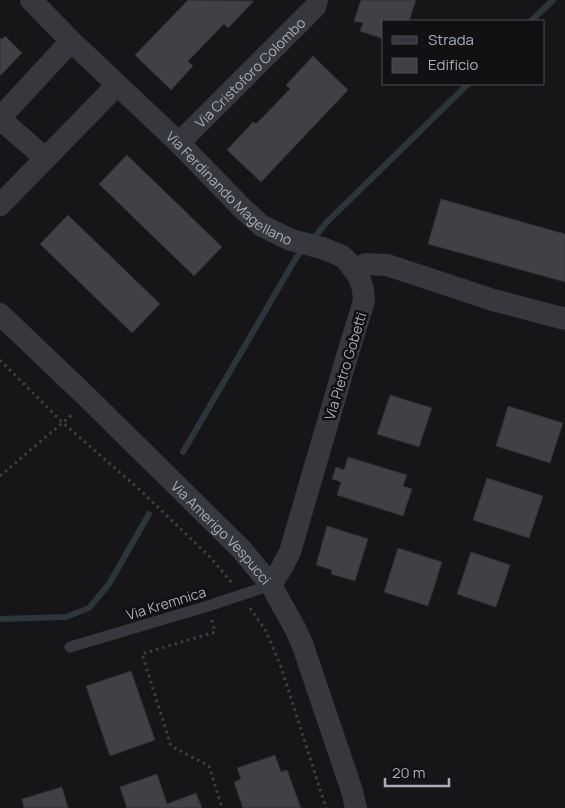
<svg xmlns="http://www.w3.org/2000/svg" width="565" height="808" font-family="Manrope,sans-serif">
  <style>
    .lines { fill: none; stroke-linecap: round; stroke-linejoin: round }
    .stream { stroke: #2c353c; stroke-width: 6 }
    .building { fill: #404145; stroke: #303034 }
    .path { stroke: #3d3f44; stroke-width: 3; stroke-dasharray: 2.5 4; stroke-linecap: butt }
    .lane { stroke: #37383d; stroke-width: 11 }
    .street { stroke: #37383d; stroke-width: 22 }
    .labels { text-anchor: middle; dominant-baseline: central; stroke-width: 5; stroke-linejoin: round; paint-order: stroke }
    .street-label { font-size: 14px; fill: #a8adb8; stroke: #111113 }
  </style>
  <rect width="100%" height="100%" fill="#161618"/>
  <g class="lines">
    <path class="stream" d="M531,21L553,0
      M312,240L327,222L468,84
      M183,452L296,258L305,247
      M0,619L66,617L89,608L109,584L149,514"/>
  </g>
  <path class="building" d="M188,0L254,1L228,28L224,24L188,61L193,66L171,90L135,55Z
    M361,0H416L409,21H384V39L360,31L363,23L354,21Z
    M5,36L22,53L0,76V38L2,39Z
    M313,56L348,90L261,182L227,150L253,122L256,124L290,89L286,85Z
    M127,155L222,247L194,276L99,184Z
    M441,199L565,234V282L428,244Z
    M68,215L160,304L132,333L40,244Z
    M390,395L432,408L419,447L377,434Z
    M508,406L563,423L550,463L496,446Z
    M348,457L407,475L403,486L412,489L403,516L337,495L341,482L332,479L336,467L344,470Z
    M487,478L543,496L529,538L473,520Z
    M327,526L368,539L355,581L331,574L332,570L316,565Z
    M398,548L442,562L428,606L384,592Z
    M471,552L510,565L496,607L457,594Z
    M131,671L155,740L110,756L86,686Z
    M275,755L281,772L287,770L301,808H243L234,782L241,779L237,768Z
    M157,774L167,804L196,793L202,808H127L120,787Z
    M62,787L68,808H24L22,799Z"/>
  <g class="lines">
    <path class="path" d="M0,360L62,422L140,490L210,557L232,583
      M0,476L74,413
      M250,608L266,631L281,667L326,808
      M212,620L215,632L142,654L171,746L209,766L222,808"/>
    <path class="lane" d="M70,647L208,606L271,585"/>
    <g class="street">
      <path id="s1" d="M31,0L71,41L179,143L243,209L262,226L291,240L322,248L342,256L349,263L359,277L363,289L364,301L348,353L290,552L281,569L271,585"/>
      <path d="M0,118L71,41"/>
      <path d="M0,119L45,158"/>
      <path id="s2" d="M179,143L315,7L317,0"/>
      <path d="M0,205L117,85"/>
      <path d="M354,269L366,264L387,265L493,300L565,319"/>
      <path id="s3" d="M0,314L89,399L241,549L271,585L296,630L303,646L352,791L356,808"/>
    </g>
  </g>
  <g class="labels">
    <g class="street-label">
      <text stroke="none"><textPath href="#s2" startOffset="100">Via Cristoforo Colombo</textPath></text>
      <text stroke="none"><textPath href="#s1" startOffset="274">Via Ferdinando Magellano</textPath></text>
      <text transform="translate(345 366) rotate(-73)">Via Pietro Gobetti</text>
      <text stroke="none"><textPath href="#s3" startOffset="311">Via Amerigo Vespucci</textPath></text>
      <text transform="translate(166 603) rotate(-17)">Via Kremnica</text>
    </g>
  </g>
  <rect x="382" y="20" width="162" height="65" fill="#111113" stroke="#4d4f55"/>
  <rect x="392" y="36" width="25" height="8" fill="#37383d" stroke="#4d4f55"/>
  <text x="428" y="45" font-size="15" fill="#a8adb8">Strada</text>
  <rect x="392" y="58" width="25" height="15" fill="#404145" stroke="#4d4f55"/>
  <text x="428" y="70" font-size="15" fill="#a8adb8">Edificio</text>
  <path d="M385 778v8h64v-8" fill="none" stroke="#a8adb8" stroke-width="2.5"/>
  <text x="392" y="778" font-size="15" fill="#a8adb8" stroke="#111113" stroke-width="4" paint-order="stroke">20 m</text>
</svg>
